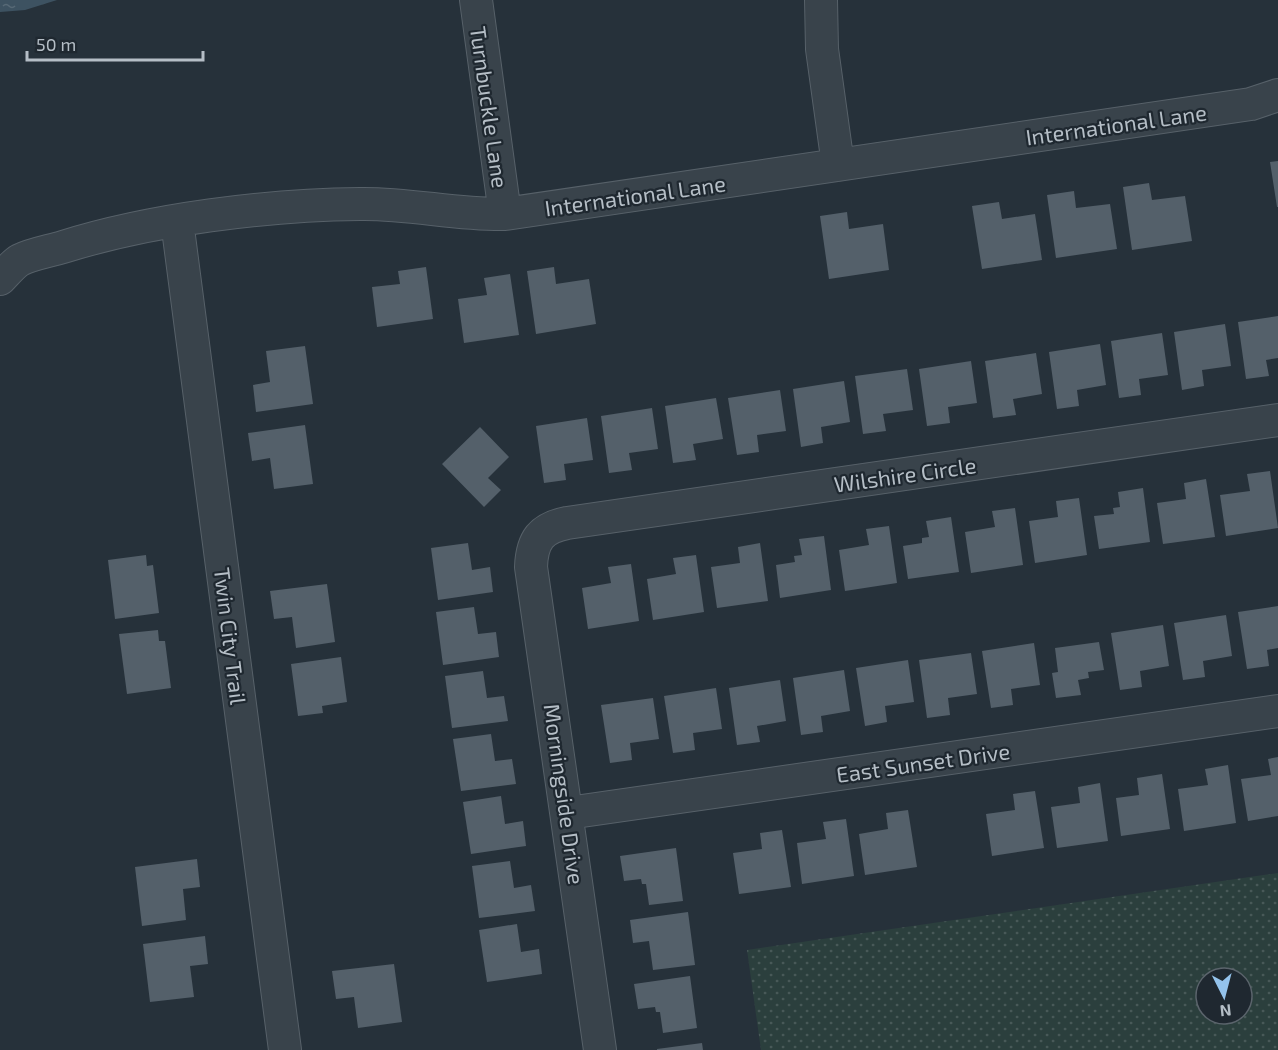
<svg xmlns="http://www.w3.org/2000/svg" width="1278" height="1050" font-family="'Exo 2',sans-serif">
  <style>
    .grass { fill: url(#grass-dots); fill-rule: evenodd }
    .water { fill: url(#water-ripples) }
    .building { fill: #54606a }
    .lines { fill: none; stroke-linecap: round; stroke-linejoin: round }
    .minor-casing { stroke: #576169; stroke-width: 34 }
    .minor { stroke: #39434b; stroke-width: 32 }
    .labels { text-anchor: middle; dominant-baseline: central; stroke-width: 4.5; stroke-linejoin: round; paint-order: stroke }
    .street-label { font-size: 22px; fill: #b5bec6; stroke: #1f2830 }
  </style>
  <defs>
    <pattern id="grass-dots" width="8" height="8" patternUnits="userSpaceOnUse" patternTransform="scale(1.5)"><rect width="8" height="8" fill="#2b3f3d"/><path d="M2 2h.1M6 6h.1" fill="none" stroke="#485958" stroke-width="1.8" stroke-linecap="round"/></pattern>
    <pattern id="water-ripples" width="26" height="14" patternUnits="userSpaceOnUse" patternTransform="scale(1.5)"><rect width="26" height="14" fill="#3d5261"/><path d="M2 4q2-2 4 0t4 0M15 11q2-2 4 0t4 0" fill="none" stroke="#576976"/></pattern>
  </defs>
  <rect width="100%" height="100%" fill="#26313a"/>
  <path class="grass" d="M1278,873V1050H761L747,950ZM1206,978H1242V1014H1206Z"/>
  <path class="water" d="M0,0H57L25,10L0,12Z"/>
  <path class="building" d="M1278,161V207H1277L1270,162Z
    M1149,183L1152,200L1185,196L1192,241L1132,250L1123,187Z
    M1074,191L1076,208L1110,204L1117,249L1056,258L1047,195Z
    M999,202L1002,219L1035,214L1042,260L982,269L972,206Z
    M847,212L849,229L883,224L889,270L829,279L820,216Z
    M426,267L433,319L377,327L372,287L400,284L398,271Z
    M554,267L556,284L589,279L596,324L536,334L527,271Z
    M510,274L519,335L464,343L458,299L487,295L484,278Z
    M1278,316V358L1266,360L1269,376L1246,379L1238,322Z
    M1225,324L1231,366L1202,370L1204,386L1182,390L1174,332Z
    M1162,333L1168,375L1139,379L1141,395L1119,398L1111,341Z
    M1100,344L1106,385L1077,390L1079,406L1057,409L1049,352Z
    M305,346L313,404L256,412L253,385L270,382L266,351Z
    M1036,353L1042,394L1013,399L1016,415L993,418L985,361Z
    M971,361L977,403L948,407L950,423L927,426L919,369Z
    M907,369L913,410L883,414L886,431L863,434L855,376Z
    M844,381L850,422L821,427L823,443L801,447L793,389Z
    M780,390L786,431L757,435L759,452L737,455L728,398Z
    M716,398L723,439L693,444L696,460L673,463L665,406Z
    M652,408L658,449L629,453L632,470L609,473L601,416Z
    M587,418L593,460L564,464L566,480L544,483L536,426Z
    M305,425L313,484L274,489L270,458L252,461L248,433Z
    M480,427L509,457L488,478L501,490L484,507L442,464Z
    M1270,471L1278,528L1226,536L1220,495L1250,491L1247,474Z
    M1206,479L1215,537L1163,544L1157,503L1186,499L1184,483Z
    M1143,488L1150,542L1099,549L1094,516L1114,514L1113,508L1120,507L1118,492Z
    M1079,498L1087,555L1035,563L1029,521L1058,517L1056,501Z
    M1015,508L1023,565L971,573L965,532L995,527L992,511Z
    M951,517L959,572L908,579L903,546L922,543V538L929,537L926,521Z
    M889,526L897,583L845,591L839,550L869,545L866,529Z
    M824,536L831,590L780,598L776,565L795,562L794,556L802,555L799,539Z
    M468,543L472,570L490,567L493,592L438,600L431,548Z
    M760,543L768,601L717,608L711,567L740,563L738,547Z
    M146,555L147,566L153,565L159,613L115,619L108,560Z
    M696,555L704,612L653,620L647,579L676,574L673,558Z
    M631,564L639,621L588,629L582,588L611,583L608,567Z
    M327,584L335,642L296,648L292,617L274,619L270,591Z
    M1278,606V648L1267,650L1269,666L1247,669L1238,612Z
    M474,607L478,634L496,632L499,657L443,665L436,612Z
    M1226,615L1232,656L1203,661L1205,677L1183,680L1174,623Z
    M1163,625L1169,666L1140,671L1142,687L1120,690L1111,633Z
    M158,630L159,641H165L171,688L127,694L119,634Z
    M1099,642L1104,670L1088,672L1089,678L1078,680L1081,695L1056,698L1052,673L1058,672L1055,648Z
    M1034,643L1040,685L1011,689L1013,705L991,708L982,651Z
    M971,653L977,694L948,698L950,715L927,718L919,660Z
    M341,657L347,702L322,706L323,713L298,716L291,664Z
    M908,660L914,702L885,706L887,722L865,726L856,668Z
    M844,670L850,711L821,716L823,732L801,735L793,678Z
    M483,671L487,698L504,696L508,721L452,728L445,676Z
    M780,680L786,721L757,726L760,742L737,745L729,688Z
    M716,688L722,729L693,733L695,750L673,753L664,696Z
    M653,698L659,739L630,743L632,760L610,763L601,705Z
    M491,734L495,761L512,759L516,784L461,791L453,739Z
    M1278,757V816L1248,821L1241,779L1271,775L1268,759Z
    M1228,765L1236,823L1184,831L1178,789L1208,785L1205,769Z
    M1162,774L1170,829L1121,836L1116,798L1139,795L1137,778Z
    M1100,783L1108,841L1057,848L1051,807L1080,803L1078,787Z
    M1035,791L1044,848L992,856L986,814L1015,810L1013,794Z
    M501,796L505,824L523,821L526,846L471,854L463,802Z
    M908,810L917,867L865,875L859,834L888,829L886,813Z
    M846,819L854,876L802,884L797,843L826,839L823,822Z
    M782,830L791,887L739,894L733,853L762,849L760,833Z
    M676,848L683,901L649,905L646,884H642L641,879L624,881L620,856Z
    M197,859L200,887L183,889L186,920L142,926L135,867Z
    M510,861L514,888L531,885L535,911L479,918L472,866Z
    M688,912L695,965L653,970L649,941L633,943L630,920Z
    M517,924L521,952L539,949L542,974L487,982L479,930Z
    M205,936L208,964L190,966L194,997L150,1002L143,944Z
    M394,964L402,1022L358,1028L354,997L336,999L332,971Z
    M690,976L697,1028L663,1033L660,1012H656L655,1007L638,1009L634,984Z
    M702,1043L703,1050H657V1049Z"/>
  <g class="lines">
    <g class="minor-casing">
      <path id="minor" d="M476,0L505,214
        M821,0L822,49L838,165
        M177,221L285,1050
        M0,279C6,273 13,264 20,260C32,254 50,251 63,247C152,219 267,205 360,204C409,203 456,215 505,214L1251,104L1278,95
        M568,813L1278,711
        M600,1050L531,567C532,540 541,528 567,523L1278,420"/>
    </g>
    <use href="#minor" class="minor"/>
  </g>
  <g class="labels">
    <g class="street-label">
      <text transform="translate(490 107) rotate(82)">Turnbuckle Lane</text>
      <text transform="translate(1116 124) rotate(-8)">International Lane</text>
      <text transform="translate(635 195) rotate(-8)">International Lane</text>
      <text transform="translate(905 474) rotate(-8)">Wilshire Circle</text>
      <text transform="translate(231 636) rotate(83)">Twin City Trail</text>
      <text transform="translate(923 762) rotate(-8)">East Sunset Drive</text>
      <text transform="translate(565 794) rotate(82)">Morningside Drive</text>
    </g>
  </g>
  <g transform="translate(1224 996) rotate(174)"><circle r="28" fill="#1f2830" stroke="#5b646c" stroke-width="1.5"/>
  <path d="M0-4.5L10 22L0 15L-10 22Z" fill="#94c3ec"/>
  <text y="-9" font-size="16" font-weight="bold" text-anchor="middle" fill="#b5bec6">N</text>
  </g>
  <path d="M27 51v9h176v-9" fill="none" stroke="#b5bec6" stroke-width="3"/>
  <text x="36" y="51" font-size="18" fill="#b5bec6" stroke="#1f2830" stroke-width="4.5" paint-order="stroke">50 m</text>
</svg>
